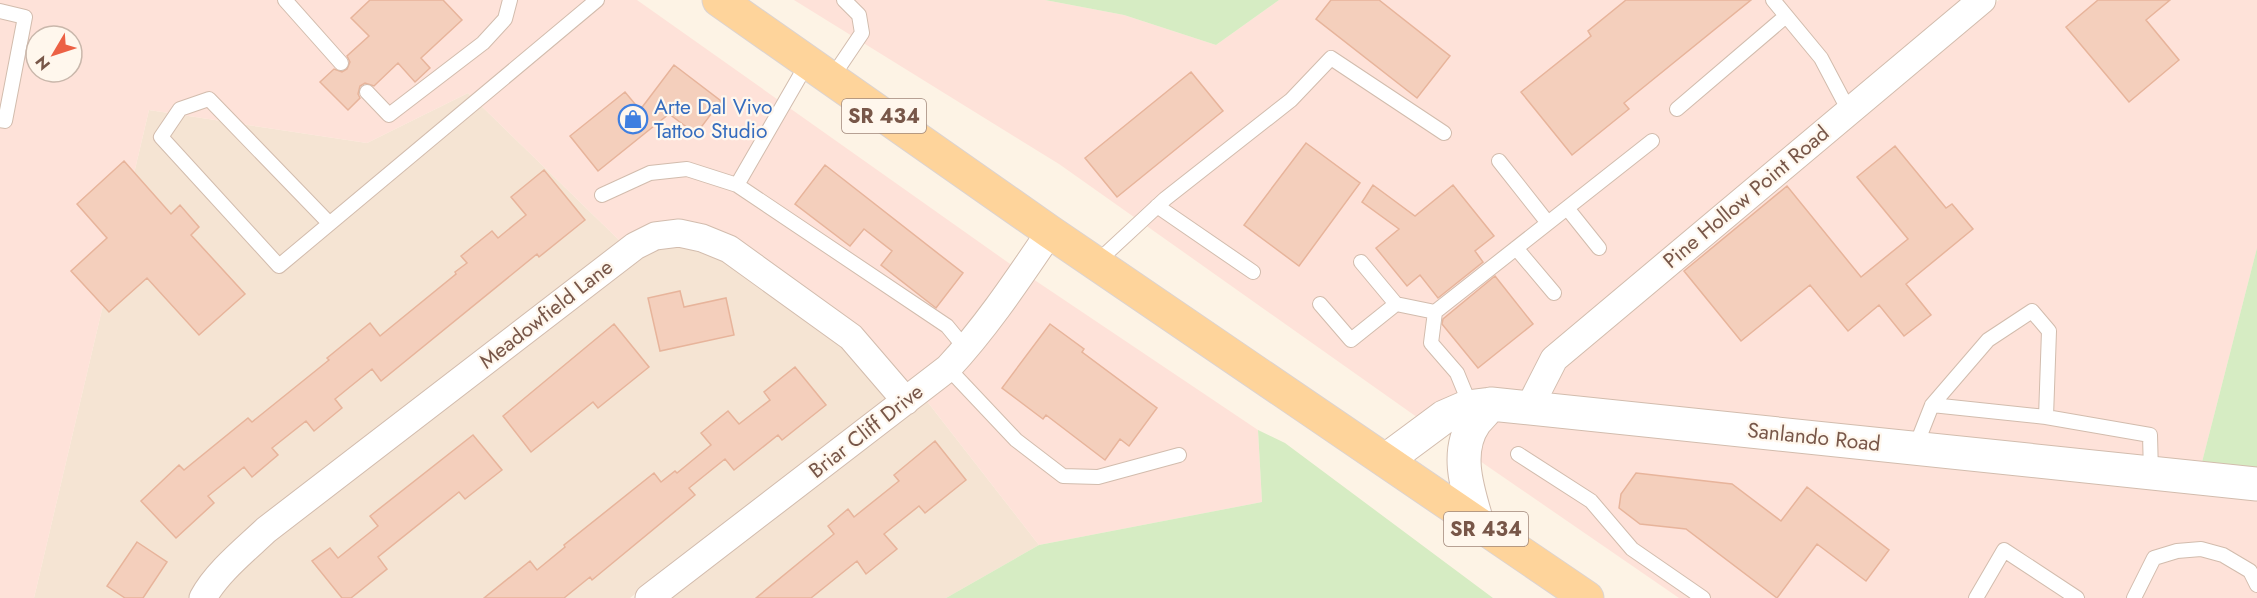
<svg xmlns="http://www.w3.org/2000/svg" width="2257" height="598" font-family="Jost,sans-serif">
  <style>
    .residential { fill: #f5e4d3 }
    .commercial { fill: #fee2d9; fill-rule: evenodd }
    .green { fill: #d6ecc3 }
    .building { fill: #f4cfbc; stroke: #e7b49b; stroke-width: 1.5 }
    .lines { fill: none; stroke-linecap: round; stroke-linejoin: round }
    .service-casing { stroke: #d2bcad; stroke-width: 16 }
    .minor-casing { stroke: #d2bcad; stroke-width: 29 }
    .tertiary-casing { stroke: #d2bcad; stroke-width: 35 }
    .primary-casing { stroke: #dcd3d0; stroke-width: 35 }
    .service { stroke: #fff; stroke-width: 14 }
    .minor { stroke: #fff; stroke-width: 27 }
    .tertiary { stroke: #fff; stroke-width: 33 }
    .primary { stroke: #fed49b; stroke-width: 33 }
    .labels { text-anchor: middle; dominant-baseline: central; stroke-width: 4.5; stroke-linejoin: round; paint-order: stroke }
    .shield { fill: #fff7ed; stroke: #a0877a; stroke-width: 1.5 }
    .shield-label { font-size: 20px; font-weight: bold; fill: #785749 }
    .shop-label { font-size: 21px; fill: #366cbe; stroke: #fff7ed; text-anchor: start }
    .street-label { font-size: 21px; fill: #785749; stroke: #fff7ed }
  </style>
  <rect width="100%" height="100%" fill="#fdf3e5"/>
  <path class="residential" d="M468,93L621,242L190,598H34L149,110L367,143Z
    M677,245L722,260L842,346L888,400L630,598H217L245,566L274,539L640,256L658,247Z
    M926,400L1039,545L946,598H667Z"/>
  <path class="commercial" d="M0,0H637L1013,266L993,297L940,359L908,384L735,238L621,242L468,93L367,143L149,110L34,598H0ZM36,36H72V72H36Z
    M794,0H1045L1124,15L1216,45L1279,0H1964L1522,395L1421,420L1059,164Z
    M1999,0H2257V248L2201,466L1547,397L1563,365Z
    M1033,279L1258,430L1262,502L1039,545L926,400Z
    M1495,417L2257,496V598H1679L1477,459L1485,429Z"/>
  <path class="green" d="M1045,0H1279L1216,45L1124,15Z
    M2257,248V471L2201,466Z
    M1258,430L1285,443L1493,598H946L1039,545L1262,502Z"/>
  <path class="building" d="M370,0H443L462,20L421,58L430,68L415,82L398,63L374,86L365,83L360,86L358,94L360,98L348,110L320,82L334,69L342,72L347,69L350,62L347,56L369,36L351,18Z
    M1331,0H1379L1450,56L1417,98L1316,19Z
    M1626,0H1751L1624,103L1629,109L1572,155L1521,92L1591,36L1588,31Z
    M2098,0H2170L2146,20L2179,60L2129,102L2066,27Z
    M674,65L721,101L696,134L669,114L598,171L570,136L625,92L640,110Z
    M1191,72L1223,111L1117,197L1085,158Z
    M1306,143L1360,183L1299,266L1244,225Z
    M1895,146L1946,208L1952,204L1973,229L1906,284L1931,315L1904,336L1879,305L1848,331L1810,285L1741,341L1684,271L1787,186L1861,277L1908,239L1857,177Z
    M124,161L171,214L180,205L199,227L191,235L245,294L199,335L147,278L109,312L71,271L107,238L77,204Z
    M825,165L963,273L936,308L881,265L892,251L864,229L850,246L795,204Z
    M544,170L585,220L539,257L537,254L381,381L372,369L335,399L342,408L314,431L306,421L272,448L278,455L252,477L244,467L208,496L214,503L176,538L141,501L179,465L184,470L248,418L252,422L329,360L327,358L370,323L380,336L456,274L455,272L467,263L461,256L492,231L498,238L526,215L511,197Z
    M1373,185L1415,216L1453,185L1494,236L1475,251L1483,262L1438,298L1420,275L1407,286L1376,248L1399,229L1362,202Z
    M1495,276L1533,324L1478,368L1442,324L1443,319Z
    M680,291L684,307L726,298L734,335L660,351L648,298Z
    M614,324L649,367L598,408L593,402L531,452L503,416Z
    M1050,324L1084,349L1082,352L1157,408L1129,446L1120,439L1105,460L1046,415L1043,419L1002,388Z
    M795,367L826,405L782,440L778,435L734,470L725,459L689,488L695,495L592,580L590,577L564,598H484L530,561L537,570L565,547L564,545L654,473L661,482L675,471L677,473L711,445L701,433L728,411L739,424L770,400L764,392Z
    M473,435L502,470L465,499L459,492L378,557L387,569L351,598H342L312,561L330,548L338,558L378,526L370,516Z
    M935,441L966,480L925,513L919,506L884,534L897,549L866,574L857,561L811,598H756L834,534L828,526L848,509L854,517L899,481L894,475Z
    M1636,473L1732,484L1781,521L1807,487L1889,550L1866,581L1817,544L1777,598L1686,529L1640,524L1619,508L1621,494Z
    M137,542L167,562L143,598H125L107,586Z"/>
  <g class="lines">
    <g class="service-casing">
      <path id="service" d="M285,0L341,63
        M1773,0L1821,58L1849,111
        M0,11L25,17L5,121L0,120
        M808,62L737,185L947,326L966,349
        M831,79L862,33L859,15L844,0
        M367,92L389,115L483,43L505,19L510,0
        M1677,109L1786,16
        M1499,161L1548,223
        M602,195L650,173L687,169L737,185
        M1157,206L1253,272
        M1567,208L1599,248
        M329,223L209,99L180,109L161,137L279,266L597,0
        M1516,248L1554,293
        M1361,262L1396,304
        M1096,263L1165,199L1291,100L1331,58L1444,133
        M1320,304L1351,340L1396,304L1435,312
        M948,368L1016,440L1063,476L1098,477L1179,455
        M1932,405L2046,417
        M1471,407L1457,373L1431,343L1435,312L1652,141
        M1915,448L1932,405L1988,340L2032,311L2049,331L2046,417L2150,435L2151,473
        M1518,454L1591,501L1632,549L1703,598
        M1976,598L2004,550L2077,598
        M2134,598L2154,558L2177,551L2201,549L2223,555L2250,571L2257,585"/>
    </g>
    <g class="minor-casing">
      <path id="minor" d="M1529,408L1554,359L1982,0
        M203,598C216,573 246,549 266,530L635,246L655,236L679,233L702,238L729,249L851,337L906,401
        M649,598L948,368C987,326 1018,279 1050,232"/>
    </g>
    <g class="tertiary-casing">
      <path id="tertiary" d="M1386,460L1444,417L1467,407L1491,404L2257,484
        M1477,522C1468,491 1454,452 1475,422C1480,416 1486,410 1491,404"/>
    </g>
    <g class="primary-casing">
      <path id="primary" d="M719,0L1050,232L1587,598"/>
    </g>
    <use href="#service" class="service"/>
    <use href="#minor" class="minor"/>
    <use href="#tertiary" class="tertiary"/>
    <use href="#primary" class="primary"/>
  </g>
  <defs>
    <g id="shop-ring" transform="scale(1.5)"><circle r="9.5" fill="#fff7ed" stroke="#3f7fe0" stroke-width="1.5"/><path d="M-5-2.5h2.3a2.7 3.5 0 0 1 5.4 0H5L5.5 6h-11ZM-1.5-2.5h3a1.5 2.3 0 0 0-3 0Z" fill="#3f7fe0"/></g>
  </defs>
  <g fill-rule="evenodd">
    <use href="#shop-ring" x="633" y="119"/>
  </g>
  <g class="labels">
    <g class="shield">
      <rect x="842" y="99" width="84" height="34" rx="4.5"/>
      <rect x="1444" y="512" width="84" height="34" rx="4.5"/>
    </g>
    <g class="shield-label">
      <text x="884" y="116">SR 434</text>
      <text x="1486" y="529">SR 434</text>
    </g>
    <g class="shop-label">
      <text x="654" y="107">Arte Dal Vivo<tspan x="654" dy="24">Tattoo Studio</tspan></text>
    </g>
    <g class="street-label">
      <text transform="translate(1746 197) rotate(-40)">Pine Hollow Point Road</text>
      <text transform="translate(546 314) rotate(-38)">Meadowfield Lane</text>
      <text transform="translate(866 431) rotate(-38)">Briar Cliff Drive</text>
      <text transform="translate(1814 437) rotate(6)">Sanlando Road</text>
    </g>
  </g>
  <g transform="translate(54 54) rotate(231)"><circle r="28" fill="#fff7ed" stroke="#c9b7ab" stroke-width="1.5"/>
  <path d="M0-4.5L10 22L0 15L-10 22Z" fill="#ec6145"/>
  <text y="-9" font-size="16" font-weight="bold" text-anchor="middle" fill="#785749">N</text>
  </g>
</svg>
